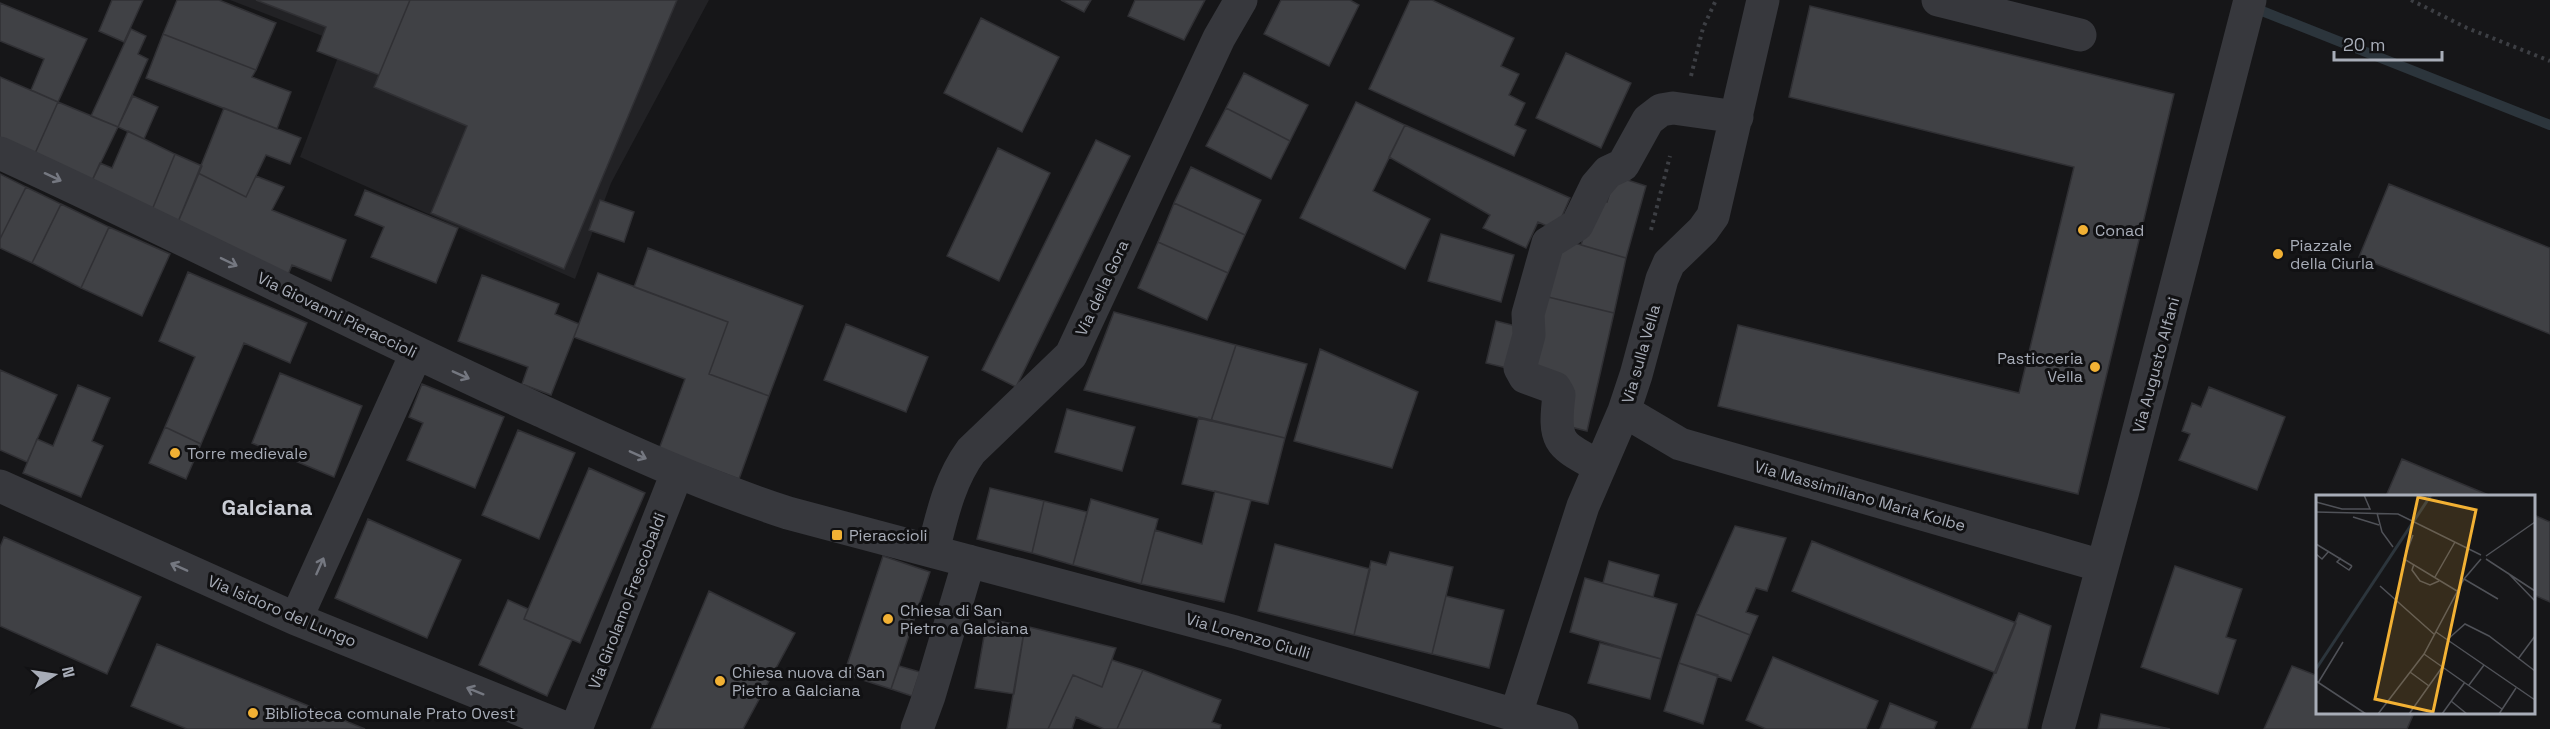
<svg xmlns="http://www.w3.org/2000/svg" width="2550" height="729" font-family="'Space Grotesk',sans-serif">
  <style>
    .built { fill: #222225 }
    .lines { fill: none; stroke-linecap: round; stroke-linejoin: round }
    .stream { stroke: #2c353c; stroke-width: 10 }
    .building { fill: #404145; stroke: #303034; stroke-width: 1.5 }
    .path { stroke: #3d3f44; stroke-width: 4; stroke-dasharray: 3 4.5; stroke-linecap: butt }
    .minor { stroke: #37383d; stroke-width: 33 }
    .oneway { stroke: #757881 }
    .poi-dot { fill: #f2b134; stroke: #111113; stroke-width: 2 }
    .labels { text-anchor: middle; dominant-baseline: central; stroke-width: 6; stroke-linejoin: round; paint-order: stroke }
    .poi-label { font-size: 16px; fill: #a8adb8; stroke: #111113; text-anchor: start }
    .street-label { font-size: 16px; fill: #a8adb8; stroke: #111113 }
    .district-label { font-size: 22px; font-weight: bold; fill: #c9ccd4; stroke: #111113 }
    .inset-river { fill: none; stroke: #2c353c; stroke-width: 3 }
    .inset-road { fill: none; stroke: #505258; stroke-width: 1.5 }
    .view { fill: #f2b134; fill-opacity: 0.15; stroke: #f2b134; stroke-width: 3 }
    .inset-edge { fill: none; stroke: #a8adb8; stroke-width: 3 }
  </style>
  <rect width="100%" height="100%" fill="#161618"/>
  <path class="built" d="M230,0H709L611,183L575,279L300,157L343,44Z"/>
  <g class="lines">
    <path class="stream" d="M2252,7L2550,125"/>
  </g>
  <path class="building" d="M112,0H143L124,42L99,31Z
    M177,0H219L276,23L256,70L163,34Z
    M256,0H410L379,75L317,51L326,27Z
    M410,0H677L564,269L431,213L467,126L374,87Z
    M1061,0H1091L1084,12Z
    M1135,0H1205L1184,40L1128,16Z
    M1281,0H1350L1359,5L1329,66L1264,34Z
    M1410,0H1432L1514,38L1501,66L1519,74L1509,95L1525,103L1515,125L1526,130L1514,156L1369,89Z
    M0,3L87,39L58,102L31,90L44,59L0,41Z
    M1810,6L2174,94L2078,494L1718,406L1738,325L2019,393L2074,167L1789,97Z
    M981,18L1059,57L1022,132L944,93Z
    M131,29L146,36L138,54L148,59L118,127L91,116Z
    M163,34L256,70L252,77L291,92L277,129L146,78Z
    M1566,53L1631,83L1601,148L1536,118Z
    M1244,73L1308,105L1290,141L1226,108Z
    M0,77L58,102L33,158L0,143Z
    M133,96L158,107L144,139L118,127Z
    M58,102L118,127L90,185L33,158Z
    M1356,102L1405,125L1373,191L1430,219L1405,269L1300,218Z
    M224,108L301,138L290,164L266,155L246,197L198,173Z
    M1226,108L1290,141L1271,179L1206,146Z
    M1405,125L1570,198L1556,230L1538,222L1526,248L1483,228L1490,215L1389,157Z
    M128,131L175,154L152,210L90,185L100,163L112,168Z
    M1096,140L1130,156L1016,387L982,370Z
    M998,148L1050,173L999,281L947,256Z
    M175,154L202,166L178,222L152,210Z
    M1191,167L1261,200L1245,235L1174,203Z
    M198,173L246,197L256,176L284,187L272,210L346,240L331,281L292,265L288,275L178,222Z
    M0,174L26,187L0,239Z
    M1615,176L1646,186L1626,258L1581,245L1595,198L1607,202Z
    M2389,184L2550,248V334L2359,257Z
    M26,187L61,204L32,263L0,248V239Z
    M365,190L458,228L436,283L371,257L384,227L355,215Z
    M600,200L634,212L624,242L589,230Z
    M1174,203L1245,235L1228,273L1158,242Z
    M61,204L109,227L81,288L32,263Z
    M109,227L170,254L142,316L81,288Z
    M1441,234L1514,255L1501,302L1428,281Z
    M1561,239L1626,258L1614,313L1544,296Z
    M1158,242L1228,273L1207,320L1138,288Z
    M648,248L803,306L769,396L709,374L728,322L634,287Z
    M188,272L307,323L290,363L244,343L201,444L165,427L195,357L159,341Z
    M598,273L728,322L709,374L769,396L739,479L659,449L685,379L574,337Z
    M482,275L559,304L555,314L579,324L551,395L522,384L528,367L458,341Z
    M1544,296L1614,313L1587,431L1559,424L1526,373Z
    M1114,312L1236,345L1211,421L1084,390Z
    M1496,321L1516,326L1507,368L1486,363Z
    M846,324L928,357L906,412L824,380Z
    M1236,345L1307,364L1285,438L1211,421Z
    M1320,349L1418,392L1392,468L1294,441Z
    M0,370L57,395L27,462L0,450Z
    M280,373L362,406L334,477L252,443Z
    M422,384L504,417L475,488L407,460L423,423L409,417Z
    M78,385L110,398L92,441L103,446L81,497L23,473L37,439L53,446Z
    M2209,387L2285,417L2257,490L2179,460L2190,434L2182,431L2192,403L2201,407Z
    M1067,409L1135,427L1122,471L1055,452Z
    M1199,417L1285,438L1268,504L1182,484Z
    M165,427L201,444L186,479L149,463Z
    M518,430L575,453L539,539L482,515Z
    M2402,459L2491,496H2386Z
    M589,468L645,493L580,643L524,619Z
    M990,488L1044,501L1032,553L977,539Z
    M1215,491L1251,500L1224,602L1141,584L1155,530L1202,544Z
    M1091,499L1158,519L1141,584L1073,565Z
    M1044,501L1087,512L1073,565L1032,553Z
    M2534,515L2550,522V602L2534,595Z
    M368,519L461,560L427,638L335,598Z
    M1735,526L1786,538L1767,591L1756,588L1746,612L1758,616L1750,635L1696,614Z
    M4,537L141,597L107,674L0,626V547Z
    M1812,541L2016,623L1996,673L1792,591Z
    M1275,544L1370,569L1354,635L1258,611Z
    M1390,552L1453,567L1432,654L1354,635L1371,561L1386,565Z
    M883,556L930,572L891,689L844,674Z
    M1609,561L1659,575L1653,597L1603,583Z
    M2175,566L2242,589L2226,637L2236,640L2218,694L2141,667Z
    M1585,578L1677,604L1661,659L1570,632Z
    M709,591L795,633L743,729H651Z
    M1446,596L1504,610L1489,668L1432,654Z
    M508,600L528,609L524,619L572,640L547,696L479,665Z
    M2019,613L2051,626L2027,729H1971Z
    M1696,614L1750,635L1731,681L1679,663Z
    M987,619L1025,626L1014,694L975,688Z
    M1025,626L1116,648L1102,687L1073,675L1048,729H1007Z
    M1600,643L1661,659L1650,699L1588,683Z
    M157,644L365,729H187L131,706Z
    M1773,657L1878,701L1866,729H1766L1746,720Z
    M1112,660L1143,670L1117,729H1104L1076,717L1072,729H1048L1073,675L1102,687Z
    M1679,663L1718,675L1703,724L1664,711Z
    M899,666L920,672L912,696L891,689Z
    M2292,666L2318,676V712H2412L2414,713L2407,729H2264Z
    M1143,670L1221,700L1212,722L1221,725L1220,729H1117Z
    M1890,703L1937,722L1934,729H1880Z
    M2101,714L2170,729H2098Z"/>
  <g class="lines">
    <path class="path" d="M2411,0L2467,28L2550,61
      M1691,76L1703,28L1716,0
      M1651,230L1670,156"/>
    <path class="minor" d="M1938,0L2080,35
      M0,153C180,235 356,327 537,409C620,447 702,485 788,513L1235,632L1562,729
      M1624,411L1680,444L2102,566
      M1600,467C1559,444 1553,444 1559,395L1555,388L1525,377L1520,368L1529,335L1528,314L1548,243L1577,225L1596,186L1608,172L1623,165L1648,120L1661,110L1673,108L1737,117
      M0,486L296,619L568,729
      M933,551C942,516 949,481 971,451L1071,355L1219,38L1241,0
      M296,619L416,354
      M1516,714L1583,506L1624,411L1636,375L1662,279L1669,263L1703,230L1713,216L1763,0
      M576,729L677,473
      M917,729L929,696L969,561
      M2058,729L2123,491L2250,0"/>
  </g>
  <defs><path id="oneway-shaft" d="M-6 0H5M1.5-3L5.5 0L1.5 3" fill="none" stroke-width="1.6" stroke-linecap="round" stroke-linejoin="round" transform="scale(1.5)"/></defs>
  <g class="oneway">
    <use href="#oneway-shaft" transform="translate(53 177) rotate(25)"/>
    <use href="#oneway-shaft" transform="translate(229 262) rotate(26)"/>
    <use href="#oneway-shaft" transform="translate(461 375) rotate(24)"/>
    <use href="#oneway-shaft" transform="translate(638 455) rotate(24)"/>
    <use href="#oneway-shaft" transform="translate(320 566) rotate(-66)"/>
    <use href="#oneway-shaft" transform="translate(179 567) rotate(-156)"/>
    <use href="#oneway-shaft" transform="translate(475 691) rotate(-158)"/>
  </g>
  <g class="poi-dot">
    <circle cx="2083" cy="230" r="6"/>
    <circle cx="2278" cy="254" r="6"/>
    <circle cx="2095" cy="367" r="6"/>
    <circle cx="175" cy="453" r="6"/>
    <rect x="831" y="529" width="12" height="12" rx="3"/>
    <circle cx="888" cy="619" r="6"/>
    <circle cx="720" cy="681" r="6"/>
    <circle cx="253" cy="713" r="6"/>
  </g>
  <g class="labels">
    <g class="poi-label">
      <text x="2095" y="230">Conad</text>
      <text x="2290" y="245">Piazzale<tspan x="2290" dy="18">della Ciurla</tspan></text>
      <text x="2083" y="358" text-anchor="end">Pasticceria<tspan x="2083" dy="18">Vella</tspan></text>
      <text x="187" y="453">Torre medievale</text>
      <text x="849" y="535">Pieraccioli</text>
      <text x="900" y="610">Chiesa di San<tspan x="900" dy="18">Pietro a Galciana</tspan></text>
      <text x="732" y="672">Chiesa nuova di San<tspan x="732" dy="18">Pietro a Galciana</tspan></text>
      <text x="265" y="713">Biblioteca comunale Prato Ovest</text>
    </g>
    <g class="street-label">
      <text transform="translate(1102 288) rotate(-65)">Via della Gora</text>
      <text transform="translate(337 315) rotate(26)">Via Giovanni Pieraccioli</text>
      <text transform="translate(1641 354) rotate(-74)">Via sulla Vella</text>
      <text transform="translate(2156 365) rotate(-75)">Via Augusto Alfani</text>
      <text transform="translate(1860 496) rotate(16)">Via Massimiliano Maria Kolbe</text>
      <text transform="translate(627 601) rotate(-69)">Via Girolamo Frescobaldi</text>
      <text transform="translate(282 611) rotate(23)">Via Isidoro del Lungo</text>
      <text transform="translate(1248 636) rotate(16)">Via Lorenzo Ciulli</text>
    </g>
    <g class="district-label">
      <text x="267" y="507">Galciana</text>
    </g>
  </g>
  <g transform="translate(2316 495)">
    <rect width="219" height="219" fill="#161618"/>
    <path class="inset-river" d="M0,174L115,0"/>
    <path class="inset-road" d="M0,7L26,14H54L48,0M0,17L82,19L165,60M61,18L66,37L77,52M37,22L63,30M97,40L88,64L141,96M0,49L36,71M0,59L6,64L13,56M170,61L219,27M25,63L21,67L33,75L36,71M170,64L219,96M98,69L96,75L104,86L114,90L123,86M192,78L219,106M119,82L139,47M148,84L182,104M64,91L119,140M120,137L219,205M132,144L149,129L173,141L219,176M108,159L186,214M202,164L219,141M94,177L113,191M0,186L50,219M2,188L27,147M153,190L168,170M135,206L151,219M62,219L108,159L148,84L165,64M93,219L127,171M126,219L149,187M183,219L200,193"/>
    <path class="view" d="M102,2L160,15L117,217L59,204Z"/>
    <rect width="219" height="219" class="inset-edge"/>
  </g>
  <g transform="translate(54 675) rotate(78)" stroke="#111113" stroke-width="4.5" paint-order="stroke">
  <path d="M0-4.5L10 22L0 15L-10 22Z" fill="#a8adb8"/>
  <text y="-9" font-size="16" font-weight="bold" text-anchor="middle" fill="#a8adb8">N</text>
  </g>
  <path d="M2334 51v9h108v-9" fill="none" stroke="#a8adb8" stroke-width="3"/>
  <text x="2343" y="51" font-size="18" fill="#a8adb8" stroke="#111113" stroke-width="4.5" paint-order="stroke">20 m</text>
</svg>
